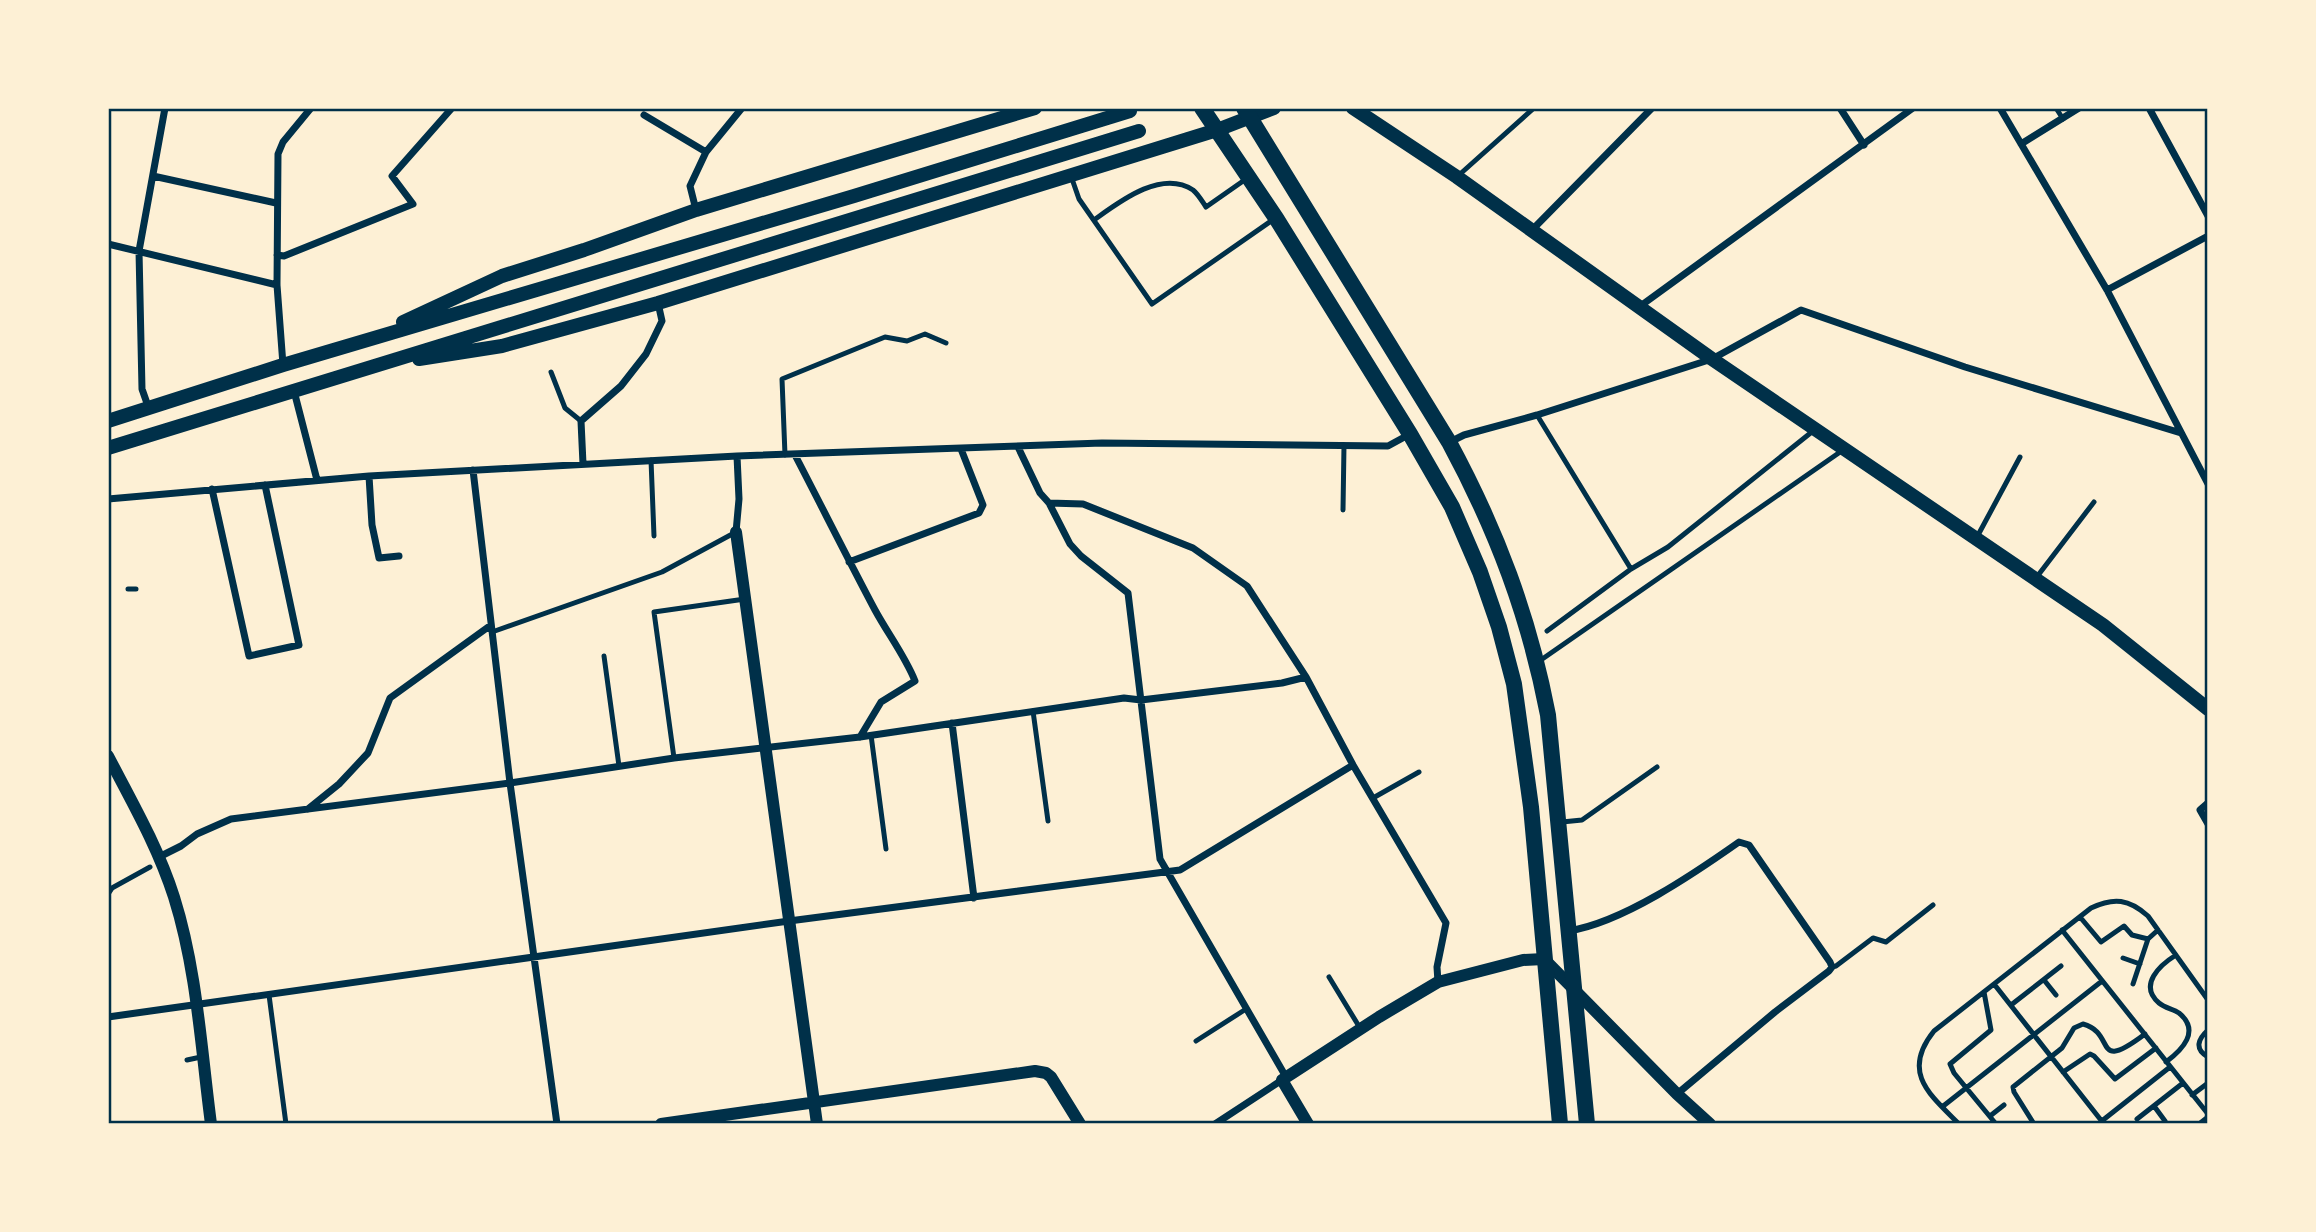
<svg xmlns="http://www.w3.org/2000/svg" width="2316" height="1232" font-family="Figtree,sans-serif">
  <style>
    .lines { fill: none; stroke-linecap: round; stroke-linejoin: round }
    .service { stroke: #003049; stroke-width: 5 }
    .minor { stroke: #003049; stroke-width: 7 }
    .tertiary { stroke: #003049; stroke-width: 12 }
    .secondary { stroke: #003049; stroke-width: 14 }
    .primary { stroke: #003049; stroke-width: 16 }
    .neatline { fill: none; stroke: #003049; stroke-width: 2.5 }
  </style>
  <rect width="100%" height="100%" fill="#fdf0d5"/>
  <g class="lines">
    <path class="service" d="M2056,108L2063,119
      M1459,175L1534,108
      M1071,176L1079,199L1152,304L1274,219
      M1094,220C1119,202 1161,169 1193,190C1198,194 1202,201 1206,207L1246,179
      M551,372L565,408L581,421
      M1537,415L1631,569
      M785,455L782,379L885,337L907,341L925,334L946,343
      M651,460L654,536
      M1343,510L1344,445
      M1977,537L2020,457
      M2036,578L2094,502
      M128,589H136
      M1547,631L1631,569L1668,547L1813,431
      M492,632L662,572L736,532
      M604,656L619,766
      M1538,662L1843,450
      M1033,711L1048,821
      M871,735L886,849
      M674,758L654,612L745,599
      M1373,798L1419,772
      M1562,822L1582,820L1657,767
      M108,894L112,888L150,867
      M2080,917L2101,942L2124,926L2132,935L2148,939L2158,930
      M2062,930L2208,1114
      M2123,958L2140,964
      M1832,967L1836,966L1873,938L1886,942L1933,905
      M1329,977L1360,1028
      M2044,980L2056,995
      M1994,984L2104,1124
      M2133,984L2148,939
      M1984,992L1991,1030L1950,1064L1954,1073L1996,1124
      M269,995L286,1124
      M2011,1005L2061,966
      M2208,1030C2198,1039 2194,1049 2208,1057
      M1196,1041L1246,1009
      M187,1060L201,1057
      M2166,1062C2182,1050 2201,1031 2179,1013C2173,1009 2165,1008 2159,1003C2138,985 2160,965 2176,955
      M2063,1072L2090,1054L2094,1056L2115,1079L2156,1048
      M2192,1095L2208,1083
      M2154,1106L2165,1121
      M1942,1107L2102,981
      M1990,1116L2004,1105
      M2137,1119L2183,1083
      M1959,1124C1929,1094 1901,1072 1934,1031L2091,908C2114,897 2129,899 2148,916L2208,1000
      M2034,1124L2014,1092L2013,1087L2062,1048L2074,1028L2083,1024C2117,1033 2092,1074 2145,1034
      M2098,1124L2170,1067
      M2199,1124L2208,1117"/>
    <path class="minor" d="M1840,108L1864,145
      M2000,108L2107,290L2208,484
      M2149,108L2208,216
      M644,115L706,152
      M2021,144L2079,108
      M153,176L276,203
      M696,210L690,186L706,152L742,108
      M1532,230L1652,108
      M108,244L277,285
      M277,255L284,256L413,204L392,176L452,108
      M2107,290L2208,236
      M1639,307L1913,108
      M283,365L277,285L278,154L283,142L311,108
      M294,391L317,480
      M149,409L142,389L139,251L165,108
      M1450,442L1464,435L1537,415L1712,359L1801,310L1965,367L2181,433
      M1018,447L1040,493L1049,503L1070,544L1081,556L1128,593L1160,859L1286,1077
      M795,455C822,507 848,559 875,610C888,634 905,656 915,681L881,702L860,737
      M583,464L581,421L621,386L646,354L662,321L658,303
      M473,470L510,783L557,1124
      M369,476L372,525L379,558L399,556
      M212,489L249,656L299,645L265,485
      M108,499L369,476L737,456L1102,443L1388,446L1410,434
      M1049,503L1083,504L1193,548L1247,586L1306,677L1353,765L1446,923L1437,967L1438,982
      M736,532L739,499L737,456
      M849,562L979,513L983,505L961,449
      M952,723L974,898
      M2208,803L2200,810L2208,824
      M308,809L339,784L368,753L390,698L491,625
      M159,857L181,846L197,834L231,819L510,783L674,758L860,737L1124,698L1141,700L1282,683L1306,677
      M1568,931C1622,923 1695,873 1739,842L1749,845L1830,962L1832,967L1829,971L1775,1012L1677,1094
      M108,1017L789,921L1180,870L1353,765
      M1215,1124L1282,1080"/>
    <path class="tertiary" d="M736,532L817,1124
      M108,756C132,802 158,847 174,897C197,970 201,1048 211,1124
      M661,1124L1035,1071L1046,1073L1051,1077L1080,1124
      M1308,1124L1282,1080L1379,1017L1438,982L1523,960L1544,959L1677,1094L1710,1124"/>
    <path class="secondary" d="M1353,108L1457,177L1712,359L2103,625L2208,709
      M403,322L502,276L584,250L696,210L1035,108
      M419,359L502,346L658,303L1217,130L1274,108
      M108,421L283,365L854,196L1130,111
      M108,448L1139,131"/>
    <path class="primary" d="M1202,108L1276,218L1410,434L1452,507L1480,572L1499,627L1514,684L1531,807L1560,1124
      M1244,108L1449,442C1497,531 1529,616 1548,715L1587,1124"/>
  </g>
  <rect width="2316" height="1232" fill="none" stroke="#fdf0d5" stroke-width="220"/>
  <rect x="110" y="110" width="2096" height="1012" class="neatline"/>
</svg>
